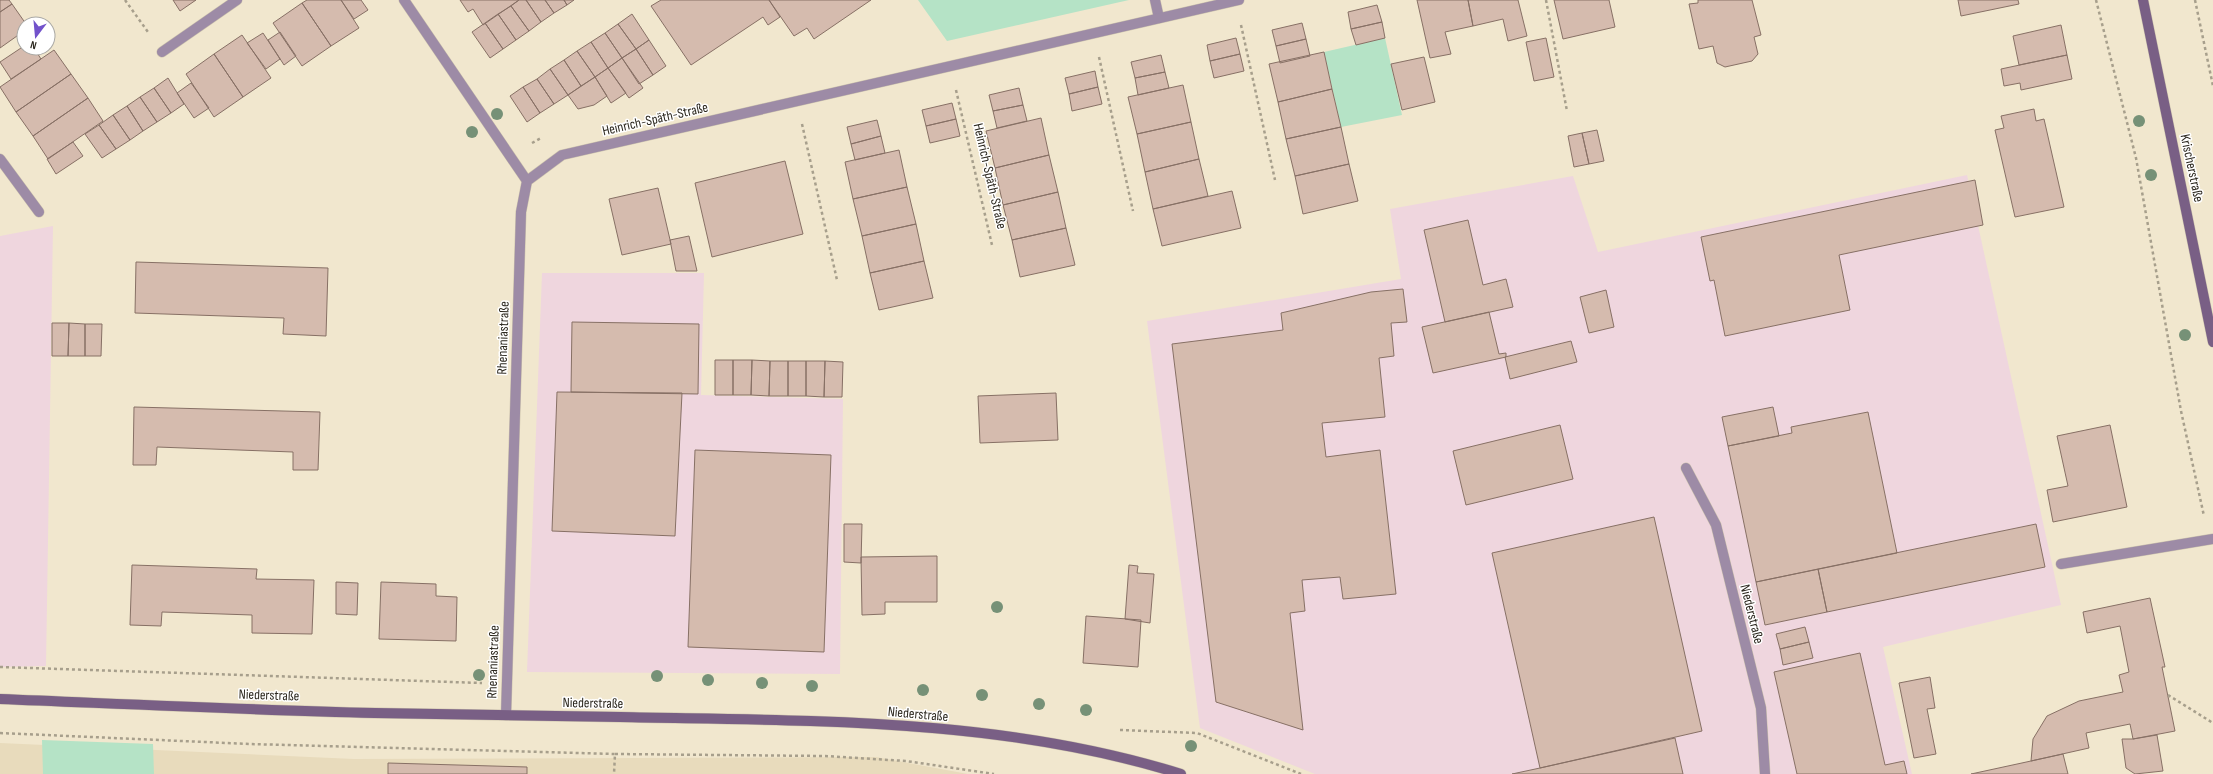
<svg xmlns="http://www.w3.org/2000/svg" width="2213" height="774" font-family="'Sofia Sans Condensed',sans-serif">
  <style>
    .commercial { fill: #efd6de }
    .built { fill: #e8dbbc }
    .green { fill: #b5e3c6 }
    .building { fill: #d5bbae; stroke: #877065 }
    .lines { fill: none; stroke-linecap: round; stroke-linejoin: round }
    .lane-casing { stroke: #cdc4ae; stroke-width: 11 }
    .street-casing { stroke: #cdc4ae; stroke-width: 11 }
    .secondary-casing { stroke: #cdc4ae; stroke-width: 11 }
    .path { stroke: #a79f8c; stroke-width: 2.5; stroke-dasharray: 3 3; stroke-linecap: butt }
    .lane { stroke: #9d8ba6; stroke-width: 10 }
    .street { stroke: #9d8ba6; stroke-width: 10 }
    .secondary { stroke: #795f85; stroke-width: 10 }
    .tree { fill: #769177 }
    .labels { text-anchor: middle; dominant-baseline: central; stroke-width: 3; stroke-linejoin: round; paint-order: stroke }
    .street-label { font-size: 14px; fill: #2b271e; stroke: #fff }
  </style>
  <rect width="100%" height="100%" fill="#f1e7ce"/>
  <path class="commercial" d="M1967,175L2061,605L1883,647L1912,774H1315L1200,728L1147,321L1401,279L1390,209L1573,176L1598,252Z
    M53,226L46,666L0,667V236Z
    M542,273H704L701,395L843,399L840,674L527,672Z"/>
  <path class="built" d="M0,743L354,759L876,757L968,774H0Z"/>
  <path class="green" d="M918,0H1129L947,41Z
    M1385,38L1402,115L1341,127L1324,52Z
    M42,740L153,744L154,774H43Z"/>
  <path class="building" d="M0,0H9L12,4L0,12Z
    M173,0H196L180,11Z
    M307,0H341L359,28L331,46L302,3Z
    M341,0H361L368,10L354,19Z
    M460,0H519L483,25L473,9L468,12Z
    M519,0H526L541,22L529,31L511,6Z
    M526,0H545L554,13L541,22Z
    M545,0H564L567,5L554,13Z
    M564,0H574L567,5Z
    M661,0H769L780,17L768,25L763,17L691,65L651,6Z
    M769,0H871L814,39L807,28L794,36Z
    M1417,0H1468L1473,26L1445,32L1451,54L1430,58Z
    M1468,0H1518L1527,36L1508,41L1503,19L1473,26Z
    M1554,0H1609L1615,27L1563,39Z
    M1698,0H1752L1761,35L1754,37L1758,54L1752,61L1725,67L1717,63L1713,46L1699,49L1689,4L1698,3Z
    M1958,0H2018L2019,4L1961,16Z
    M302,3L331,46L302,66L273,23Z
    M12,4L26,24H24V31L0,48V12Z
    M1377,5L1382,22L1351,29L1348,12Z
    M511,6L529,31L516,40L498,14Z
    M498,14L516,40L503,49L485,23Z
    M632,14L649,40L636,49L618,24Z
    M1382,22L1385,38L1356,45L1351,29Z
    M485,23L503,49L490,58L472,32Z
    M1302,23L1306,39L1276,46L1272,30Z
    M618,24L636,49L622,58L605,33Z
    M2061,25L2067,55L2019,65L2013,36Z
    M280,32L296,56L284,65L268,40Z
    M263,33L280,59L266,69L247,43Z
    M605,33L622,58L608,68L591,42Z
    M242,35L271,78L243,97L214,54Z
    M1236,38L1240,54L1210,61L1207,45Z
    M1546,38L1554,77L1534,81L1526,42Z
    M1306,39L1310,56L1280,63L1276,46Z
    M649,40L666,66L653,75L636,49Z
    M591,42L608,68L595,77L577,51Z
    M24,46V48H34L41,59L11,79L0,62Z
    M636,49L653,75L639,84L622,58Z
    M54,50L71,74L16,112L0,87Z
    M577,51L595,77L581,86L564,60Z
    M1324,52L1332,89L1278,102L1269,64Z
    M214,54L243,97L214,117L186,74Z
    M1240,54L1244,71L1214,78L1210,61Z
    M1161,55L1165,72L1135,78L1131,62Z
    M2067,55L2072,79L2021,90L2020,83L2004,86L2001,69Z
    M1424,57L1435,102L1402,110L1391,64Z
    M622,58L643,88L629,98L608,68Z
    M564,60L581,86L568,95L550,69Z
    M608,68L626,93L611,103L595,77Z
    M550,69L568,95L554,104L537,79Z
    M1095,71L1098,87L1069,94L1065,78Z
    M1165,72L1169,88L1138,95L1135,78Z
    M71,74L88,98L33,136L16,112Z
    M595,77L607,96L594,105L578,109L568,95Z
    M168,78L184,104L171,113L154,88Z
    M537,79L554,104L540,113L523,87Z
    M191,83L209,108L194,118L177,93Z
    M1183,85L1191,122L1137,134L1128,97Z
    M523,87L540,113L527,122L510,96Z
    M1098,87L1102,104L1072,111L1069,94Z
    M154,88L171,113L157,122L140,97Z
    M1019,88L1023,105L993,111L989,95Z
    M1332,89L1341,127L1286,139L1278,102Z
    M140,97L157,122L143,131L127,106Z
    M88,98L103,121L48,159L33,136Z
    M952,103L956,119L926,126L922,110Z
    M1023,105L1027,121L997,128L993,111Z
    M127,106L143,131L130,140L113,115Z
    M2034,109L2036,121L2044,119L2064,207L2015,217L1995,130L2004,128L2001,116Z
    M113,115L130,140L116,149L99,125Z
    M1041,118L1049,155L995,168L986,131Z
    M956,119L960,136L930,143L926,126Z
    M877,120L881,136L851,144L847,127Z
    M1191,122L1199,159L1145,172L1137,134Z
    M99,125L116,149L102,158L85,134Z
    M1341,127L1349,164L1295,176L1286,139Z
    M1597,130L1604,161L1589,164L1582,133Z
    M1582,133L1589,164L1574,167L1568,136Z
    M881,136L885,153L855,160L851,144Z
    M73,142L83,156L56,174L47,159Z
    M899,150L907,187L853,199L845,162Z
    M1049,155L1058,192L1003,205L995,168Z
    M1199,159L1208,196L1153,209L1145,172Z
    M785,161L803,234L712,257L695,183Z
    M1349,164L1358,201L1303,214L1295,176Z
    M1975,180L1983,225L1839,255L1850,310L1725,336L1714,280L1710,281L1701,237Z
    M907,187L916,224L862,236L853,199Z
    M658,188L671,244L622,255L609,199Z
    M1232,191L1241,228L1162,246L1153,209Z
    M1058,192L1066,228L1012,240L1003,205Z
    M1468,220L1483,285L1506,279L1513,307L1445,322L1424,230Z
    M916,224L924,261L870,273L862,236Z
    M1066,228L1075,265L1020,277L1012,240Z
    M689,236L697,271H676L670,240Z
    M924,261L933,298L879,310L870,273Z
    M136,262L328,268L326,336L283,334L284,318L135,313Z
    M1403,289L1407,322L1391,323L1394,356L1379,358L1385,417L1322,423L1326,457L1380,450L1396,594L1343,599L1340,577L1302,580L1305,611L1290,613L1303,730L1216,702L1172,344L1283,330L1281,313L1371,292Z
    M1606,290L1614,327L1589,333L1580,297Z
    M1489,312L1499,354L1506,353V357L1433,373L1422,327Z
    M572,322L699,324L698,394L571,392Z
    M52,323H69L68,356H52Z
    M69,323L85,324V356H68Z
    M85,324H102L101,356H85Z
    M1571,341L1577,362L1510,379L1505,357Z
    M715,360H733V395H715Z
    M733,360H752L751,395H733Z
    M752,360L770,361L769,396L751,395Z
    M770,361H788V396H769Z
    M788,361H806V396H788Z
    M806,361H825L824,397L806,396Z
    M825,361L843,362L842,397H824Z
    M557,392L682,393L675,536L552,531Z
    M1056,393L1058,440L980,443L978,396Z
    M134,407L320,412L318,470H293V452L157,447L156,465H133Z
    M1773,407L1779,436L1728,446L1722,417Z
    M1868,412L1897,553L1756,582L1728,446L1792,433L1791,427Z
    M1560,425L1573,479L1466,505L1453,451Z
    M2110,425L2127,507L2053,522L2047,490L2068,486L2057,436Z
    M695,450L831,455L824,652L688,647Z
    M1654,517L1702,731L1540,768L1492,553Z
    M844,524H862L861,563L844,562Z
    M2036,524L2045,567L1827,612L1818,569Z
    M937,556V602H885V614L862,615L861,557Z
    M132,565L257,569L256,579L314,580L312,634L252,633V615L162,612L161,626L130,625Z
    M1129,565L1138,566L1137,573L1154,574L1150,623L1125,619Z
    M1818,569L1827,612L1765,625L1756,582Z
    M336,582L358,583L357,615L336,614Z
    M381,582L436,584V596L457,597L456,641L379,639Z
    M2150,598L2165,667H2162L2175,731L2133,739L2130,724L2086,733L2089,748L2031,761L2033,739L2047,716L2079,701L2123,692L2119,675L2129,672L2120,626L2087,633L2083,612Z
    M1086,616L1141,620L1138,667L1083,663Z
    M1805,627L1809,642L1780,649L1776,634Z
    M1809,642L1813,658L1783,665L1780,649Z
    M1860,653L1885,765L1904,761L1907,774H1797L1774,672Z
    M1930,677L1935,708L1927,709L1936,754L1914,758L1899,683Z
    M2157,735L2163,771L2135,774L2126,768L2122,739H2133Z
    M1675,738L1683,774H1512L1540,768Z
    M2063,754L2068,774H1971L2031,761Z
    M388,763L527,767V774H388Z"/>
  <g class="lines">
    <g class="lane-casing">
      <path id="lane" d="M1155,0L1159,18
        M0,159L39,212
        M1686,468L1716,525L1761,708L1765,774
        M2061,564L2213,539"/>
    </g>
    <g class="street-casing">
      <path id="street" d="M404,0L527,181L521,212L506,715
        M162,52L237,0
        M527,181L562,155L1239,0"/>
    </g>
    <g class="secondary-casing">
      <path id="secondary" d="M2143,0L2213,342
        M0,699C125,704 250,710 375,713C457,715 538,715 620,717C807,721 1000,717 1181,774"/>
    </g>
    <path class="path" d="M125,0L148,32
      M1546,0L1567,111
      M2096,0L2136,158L2181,411L2204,516
      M2195,0L2213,86
      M1241,25L1275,180
      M1099,57L1133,211
      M956,90L992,245
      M802,124L837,280
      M532,143L541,138
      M0,667L482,683
      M2168,695L2213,723
      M1120,730L1197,733L1301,774
      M0,733L250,744L615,754L614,774
      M615,754L825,756L906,761L994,774"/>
    <use href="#lane" class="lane"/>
    <use href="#street" class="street"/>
    <use href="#secondary" class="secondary"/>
  </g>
  <g class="tree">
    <circle cx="497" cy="114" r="6"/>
    <circle cx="2139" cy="121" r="6"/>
    <circle cx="472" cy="132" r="6"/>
    <circle cx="2151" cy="175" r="6"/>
    <circle cx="2185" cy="335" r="6"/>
    <circle cx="997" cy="607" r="6"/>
    <circle cx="479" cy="675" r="6"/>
    <circle cx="657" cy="676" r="6"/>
    <circle cx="708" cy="680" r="6"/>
    <circle cx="762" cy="683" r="6"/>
    <circle cx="812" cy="686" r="6"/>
    <circle cx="923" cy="690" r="6"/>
    <circle cx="982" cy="695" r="6"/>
    <circle cx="1039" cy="704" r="6"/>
    <circle cx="1086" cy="710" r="6"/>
    <circle cx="1191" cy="746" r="6"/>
  </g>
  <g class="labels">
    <g class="street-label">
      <text transform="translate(655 119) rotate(-13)">Heinrich-Späth-Straße</text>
      <text transform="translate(2192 168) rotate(78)">Krischerstraße</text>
      <text transform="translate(990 176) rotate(77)">Heinrich-Späth-Straße</text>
      <text transform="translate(503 338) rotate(-88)">Rhenaniastraße</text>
      <text transform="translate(1752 614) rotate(76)">Niederstraße</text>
      <text transform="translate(493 662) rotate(-88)">Rhenaniastraße</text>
      <text transform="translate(269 695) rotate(2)">Niederstraße</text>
      <text transform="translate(593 703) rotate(1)">Niederstraße</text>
      <text transform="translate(918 714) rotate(5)">Niederstraße</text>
    </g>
  </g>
  <g transform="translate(36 36) rotate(196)"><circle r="19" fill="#ffffff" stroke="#aaa9a5"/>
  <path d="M0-3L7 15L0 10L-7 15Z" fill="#7252cb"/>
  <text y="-6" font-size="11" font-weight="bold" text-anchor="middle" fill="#2b271e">N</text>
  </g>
</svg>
